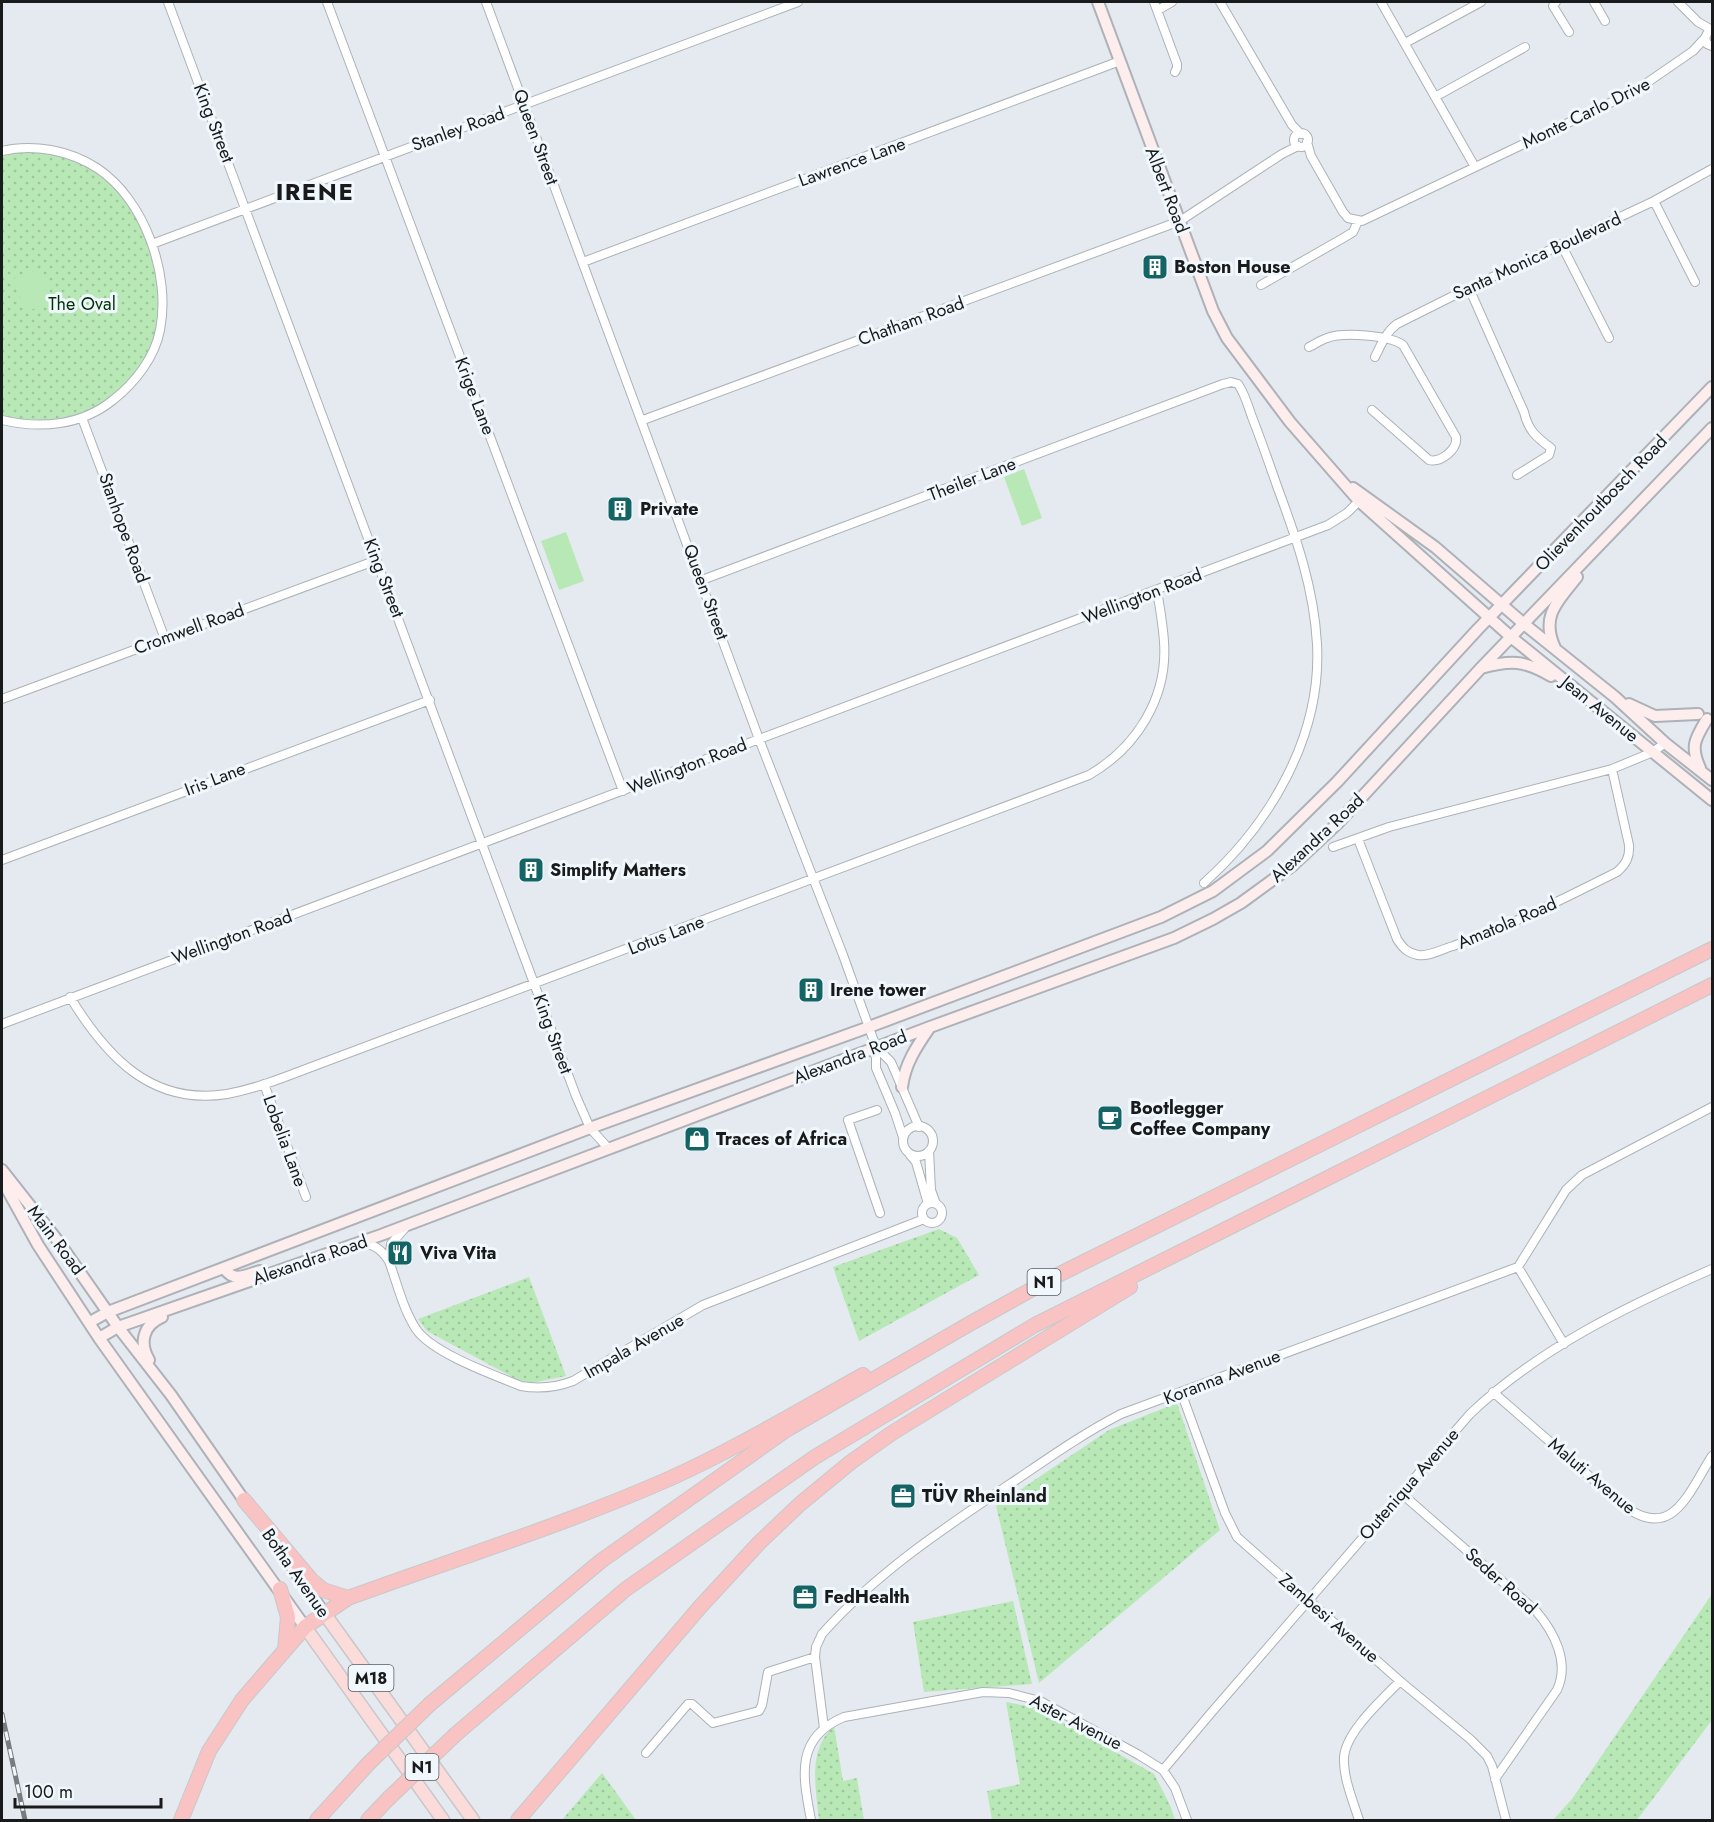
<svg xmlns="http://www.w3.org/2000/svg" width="1714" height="1822" font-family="Jost,sans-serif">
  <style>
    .green { fill: url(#green-dots) }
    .pitch { fill: #b8e8b6 }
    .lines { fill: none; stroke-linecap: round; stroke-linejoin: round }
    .street-casing { stroke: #acb2b7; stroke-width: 10 }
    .secondary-casing { stroke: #acb2b7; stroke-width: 14 }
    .primary-casing { stroke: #c8c8c9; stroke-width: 15 }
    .highway-casing { stroke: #c8c8c9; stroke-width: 16 }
    .street { stroke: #fff; stroke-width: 8 }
    .secondary { stroke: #feeded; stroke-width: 10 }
    .primary { stroke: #fcdbdb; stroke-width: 12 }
    .highway { stroke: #fac3c3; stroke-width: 14 }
    .rail-casing { stroke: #787c80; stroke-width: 5 }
    .rail { stroke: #f1f8fd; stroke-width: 3; stroke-dasharray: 9; stroke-linecap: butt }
    .highway-bridge-casing { stroke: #c8c8c9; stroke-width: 16; stroke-linecap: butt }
    .highway-bridge { stroke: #fac3c3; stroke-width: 14 }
    .labels { text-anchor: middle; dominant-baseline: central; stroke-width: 6; stroke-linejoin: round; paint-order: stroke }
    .shield { fill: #f1f8fd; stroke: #595d60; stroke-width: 1.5 }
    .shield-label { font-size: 16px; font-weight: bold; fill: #181a1c }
    .street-label { font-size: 18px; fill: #181a1c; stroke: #f1f8fd }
    .poi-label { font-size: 18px; font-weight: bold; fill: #181a1c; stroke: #f1f8fd; text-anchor: start }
    .park-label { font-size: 18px; fill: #013405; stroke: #f1f8fd }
    .district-label { font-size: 24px; font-weight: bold; letter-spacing: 1.5px; fill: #181a1c; stroke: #f1f8fd }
  </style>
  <defs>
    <pattern id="green-dots" width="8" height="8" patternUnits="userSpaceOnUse" patternTransform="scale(1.5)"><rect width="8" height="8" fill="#b8e8b6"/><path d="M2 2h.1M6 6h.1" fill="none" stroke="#9dc69c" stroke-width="1.8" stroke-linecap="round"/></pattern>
  </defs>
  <rect width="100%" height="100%" fill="#e4eaf0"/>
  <path class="green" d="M41,146L100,167L128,198L158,265L160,333L131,381L108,400L81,414L50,420L17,419L2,415V151Z
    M939,1229L957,1238L979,1275L859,1341L833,1267Z
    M529,1277L566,1376L531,1383L516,1379L427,1331L418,1319Z
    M1177,1403L1220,1530L1039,1683L996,1506L1109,1430Z
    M1712,1594V1720L1637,1820H1553L1572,1799Z
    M1013,1601L1032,1684L924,1692L913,1622Z
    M1006,1702L1037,1708L1154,1774L1170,1805L1175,1820H992L987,1791L1020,1784Z
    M834,1726L843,1781L857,1778L864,1820H819C816,1789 807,1750 834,1726Z
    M602,1773L636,1820H562Z"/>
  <path class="pitch" d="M41,269L53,301L26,312L13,279Z
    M1024,469L1042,518L1022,526L1004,477Z
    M566,532L584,581L559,590L541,541Z"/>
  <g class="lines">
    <g class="street-casing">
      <path id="street" d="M168,2L576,1096L590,1128L609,1149
        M327,2L623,791
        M486,2L759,739L843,955L876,1047V1068L895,1113L903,1137
        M1154,2L1177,64V68L1175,72
        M1220,2L1292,125L1301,134
        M1381,2L1475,167
        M1556,2L1553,6L1569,32
        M1594,2L1605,21
        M1678,2L1698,22L1712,30
        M1158,10L1172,2
        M1712,30L1708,32L1705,38L1707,44L1712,46
        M1405,43L1481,2
        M1435,97L1525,47
        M1294 140a7 7 0 1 1 14 0a7 7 0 1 1-14 0Z
        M1307,142L1311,156L1343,212L1348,218L1362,221L1635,91L1693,51L1705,38
        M2,151C18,147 34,147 51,150C67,153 83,159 97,168C145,200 171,275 160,330C155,357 135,383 113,400C81,426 40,429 2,420
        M1654,201L1695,282
        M152,244L798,2
        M1561,244L1609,338
        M583,262L1120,61
        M1261,285L1345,237L1353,232L1358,221
        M1469,288L1524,412C1528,430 1536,437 1551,448L1549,455L1517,475
        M1309,347C1315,344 1321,340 1327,338C1343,332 1389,335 1403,345L1456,437C1458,449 1441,463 1429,460L1372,410
        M1375,357C1381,345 1386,332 1397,324L1469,288L1654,201L1712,169
        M82,418L165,639
        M643,420L1180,221L1282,154L1298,146
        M702,580L1223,384L1231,382L1238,384C1245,394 1248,406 1252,417C1261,440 1269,463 1277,486C1296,537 1314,588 1317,644C1322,736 1270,824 1204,883
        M2,699L377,560
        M1358,839L1397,939C1402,947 1407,953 1418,955C1429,957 1442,949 1453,946C1510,926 1563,899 1617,872C1626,864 1630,857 1629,845L1612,769
        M1333,847L1389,827L1612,769L1653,752L1665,743
        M2,860L430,700
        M70,997C106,1056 151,1106 227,1094C254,1089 280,1079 306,1069L1089,775C1136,748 1168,698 1164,642C1163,625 1160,608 1157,591
        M2,1024L1328,525L1347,513L1361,499
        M876,1047L891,1062L919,1127
        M264,1084L306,1197
        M877,1110L848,1120L880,1213
        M903 1141a15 15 0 1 1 30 0a15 15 0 1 1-30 0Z
        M929,1151L931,1190L936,1204
        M910,1155L916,1162L928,1204
        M922 1213a10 10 0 1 1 20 0a10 10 0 1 1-20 0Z
        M361,1242C375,1245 381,1249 389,1261C397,1283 403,1309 416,1329C432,1353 494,1375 521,1386C538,1389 557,1387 573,1381L703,1305L924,1219
        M389,1261L391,1244L405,1228
        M1518,1267L1564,1344
        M1181,1392L1225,1513L1237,1537L1400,1681L1470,1739L1487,1756L1492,1766L1506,1820
        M1493,1392L1620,1503C1672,1544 1687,1495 1712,1456
        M1401,1493L1536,1611C1554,1632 1570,1662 1557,1690L1495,1779
        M824,1728L815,1657L816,1647L822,1634C877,1572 947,1526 1016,1480C1050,1457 1084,1433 1121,1414L1518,1267L1566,1190L1582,1175L1712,1107
        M646,1753L688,1704H692L713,1723L759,1711L762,1705L768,1672L815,1657
        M1163,1770L1211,1713L1470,1414C1538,1349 1627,1306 1712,1269
        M811,1820C803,1777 794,1738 844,1717L983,1692L1009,1693L1040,1701L1139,1755L1163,1770L1175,1788L1187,1820
        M1359,1820C1353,1801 1343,1777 1344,1758C1345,1732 1383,1699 1400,1681"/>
    </g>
    <g class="secondary-casing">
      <path id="secondary" d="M1098,2L1213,311L1227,338L1290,422L1359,501L1511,637L1712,800
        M1353,488L1435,547L1524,624L1615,697L1665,743L1712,780
        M1555,648C1540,616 1558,601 1577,577
        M1481,668C1511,660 1524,660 1551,676
        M1629,704L1655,716L1698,714
        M1700,768C1690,746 1695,739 1707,719
        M902,1087C905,1063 917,1046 930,1027
        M2,1170L58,1241L118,1327L171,1395L248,1506
        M2,1180L38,1245L99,1338L305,1627
        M224,1268C234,1283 245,1275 260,1271
        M90,1322L108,1312L590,1128L869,1027L1161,917L1213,891L1267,851L1337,782L1478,629L1712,387
        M99,1338L118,1327L381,1235L930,1027L1174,938L1213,919L1241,903L1293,865L1337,824L1481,668L1712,428
        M149,1360C139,1343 143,1325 162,1317
        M285,1557L324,1613"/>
    </g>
    <g class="primary-casing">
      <path id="primary" d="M324,1613L473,1820
        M305,1627L443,1820"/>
    </g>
    <g class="highway-casing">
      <path id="highway" d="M244,1500L312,1581L323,1590L348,1598
        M280,1589L288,1617L285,1650
        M430,1704L601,1561L786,1430L971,1323L1056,1276L1712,949
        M456,1734L626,1589L815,1457L1035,1325L1712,985
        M181,1820L209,1751L242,1700L305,1627L348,1598C455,1559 567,1524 671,1478C737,1448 800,1410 863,1375
        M317,1820L368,1764
        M368,1820L388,1799
        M518,1820L700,1607L759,1543L800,1504L851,1462L892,1433L1130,1287"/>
    </g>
    <use href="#street" class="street"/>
    <use href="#secondary" class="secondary"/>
    <use href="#primary" class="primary"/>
    <use href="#highway" class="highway"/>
    <g class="rail-casing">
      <path id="rail" d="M2,1714L25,1820"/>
    </g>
    <use href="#rail" class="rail"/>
    <g class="highway-bridge-casing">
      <path id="highway-bridge" d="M368,1764L430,1704
        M388,1799L456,1734"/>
    </g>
    <use href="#highway-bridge" class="highway-bridge"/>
  </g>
  <defs>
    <g id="building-square" transform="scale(1.35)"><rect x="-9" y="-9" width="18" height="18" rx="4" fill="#146465" stroke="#f1f8fd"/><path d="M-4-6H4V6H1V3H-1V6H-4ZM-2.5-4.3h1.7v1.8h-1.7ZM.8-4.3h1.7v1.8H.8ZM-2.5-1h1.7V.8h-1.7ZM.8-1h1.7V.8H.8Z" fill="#fff"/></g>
    <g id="cafe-square" transform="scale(1.35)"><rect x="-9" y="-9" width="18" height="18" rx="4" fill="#146465" stroke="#f1f8fd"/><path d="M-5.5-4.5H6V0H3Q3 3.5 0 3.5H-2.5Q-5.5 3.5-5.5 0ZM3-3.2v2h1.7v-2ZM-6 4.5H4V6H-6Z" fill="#fff"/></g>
    <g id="shop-square" transform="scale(1.35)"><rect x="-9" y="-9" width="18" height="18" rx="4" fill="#146465" stroke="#f1f8fd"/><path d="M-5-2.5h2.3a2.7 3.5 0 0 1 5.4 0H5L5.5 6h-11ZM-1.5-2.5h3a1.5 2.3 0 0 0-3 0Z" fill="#fff"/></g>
    <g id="restaurant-square" transform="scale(1.35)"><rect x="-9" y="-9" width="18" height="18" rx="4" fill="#146465" stroke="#f1f8fd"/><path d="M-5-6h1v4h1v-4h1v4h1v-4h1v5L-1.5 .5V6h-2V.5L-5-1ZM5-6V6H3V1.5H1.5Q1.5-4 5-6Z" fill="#fff"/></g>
    <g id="office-square" transform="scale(1.35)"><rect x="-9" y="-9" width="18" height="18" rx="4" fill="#146465" stroke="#f1f8fd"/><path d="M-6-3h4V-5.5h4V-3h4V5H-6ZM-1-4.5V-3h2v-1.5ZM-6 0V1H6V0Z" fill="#fff"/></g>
  </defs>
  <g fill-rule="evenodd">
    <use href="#building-square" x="1155" y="267"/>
    <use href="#building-square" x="620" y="509"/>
    <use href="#building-square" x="531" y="870"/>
    <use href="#building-square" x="811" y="990"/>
    <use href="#cafe-square" x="1110" y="1118"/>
    <use href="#shop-square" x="697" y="1139"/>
    <use href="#restaurant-square" x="400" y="1253"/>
    <use href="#office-square" x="903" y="1496"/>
    <use href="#office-square" x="805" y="1597"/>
  </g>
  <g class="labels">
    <g class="shield">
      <rect x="1027.5" y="1269" width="33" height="26" rx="4.5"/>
      <rect x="348.5" y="1665" width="45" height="26" rx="4.5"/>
      <rect x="405.5" y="1754" width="33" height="26" rx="4.5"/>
    </g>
    <g class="shield-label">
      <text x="1044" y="1282">N1</text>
      <text x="371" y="1678">M18</text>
      <text x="422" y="1767">N1</text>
    </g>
    <g class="street-label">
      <text transform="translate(1586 113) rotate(-26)">Monte Carlo Drive</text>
      <text transform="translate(214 123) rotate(69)">King Street</text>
      <text transform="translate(458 129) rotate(-20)">Stanley Road</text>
      <text transform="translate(536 137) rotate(70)">Queen Street</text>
      <text transform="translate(852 162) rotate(-20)">Lawrence Lane</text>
      <text transform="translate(1167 190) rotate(69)">Albert Road</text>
      <text transform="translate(1537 256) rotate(-25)">Santa Monica Boulevard</text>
      <text transform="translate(911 321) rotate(-20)">Chatham Road</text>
      <text transform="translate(475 396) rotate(69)">Krige Lane</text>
      <text transform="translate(972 479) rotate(-21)">Theiler Lane</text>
      <text transform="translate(1601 503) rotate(-46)">Olievenhoutbosch Road</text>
      <text transform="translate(124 528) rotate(70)">Stanhope Road</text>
      <text transform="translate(384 578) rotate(69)">King Street</text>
      <text transform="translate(706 592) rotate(70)">Queen Street</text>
      <text transform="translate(1142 596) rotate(-21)">Wellington Road</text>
      <text transform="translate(189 629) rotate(-20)">Cromwell Road</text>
      <text transform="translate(1600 709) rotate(39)">Jean Avenue</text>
      <text transform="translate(687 766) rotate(-21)">Wellington Road</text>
      <text transform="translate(215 779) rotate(-21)">Iris Lane</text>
      <text transform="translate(1317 838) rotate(-43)">Alexandra Road</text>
      <text transform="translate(1507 923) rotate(-23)">Amatola Road</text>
      <text transform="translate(666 935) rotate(-21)">Lotus Lane</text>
      <text transform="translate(232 937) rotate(-20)">Wellington Road</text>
      <text transform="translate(553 1034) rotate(70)">King Street</text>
      <text transform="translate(850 1057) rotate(-21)">Alexandra Road</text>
      <text transform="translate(285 1141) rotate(70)">Lobelia Lane</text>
      <text transform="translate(56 1240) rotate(53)">Main Road</text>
      <text transform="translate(310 1260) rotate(-19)">Alexandra Road</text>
      <text transform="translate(634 1346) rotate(-30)">Impala Avenue</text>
      <text transform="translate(1222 1377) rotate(-21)">Koranna Avenue</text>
      <text transform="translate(1592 1476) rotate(40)">Maluti Avenue</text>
      <text transform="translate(1409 1484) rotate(-49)">Outeniqua Avenue</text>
      <text transform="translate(296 1573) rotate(55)">Botha Avenue</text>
      <text transform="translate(1501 1581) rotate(42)">Seder Road</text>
      <text transform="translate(1329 1618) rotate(41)">Zambesi Avenue</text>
      <text transform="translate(1076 1722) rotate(27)">Aster Avenue</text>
    </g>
    <g class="poi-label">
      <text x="1174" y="267">Boston House</text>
      <text x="640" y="509">Private</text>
      <text x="550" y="870">Simplify Matters</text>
      <text x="830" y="990">Irene tower</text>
      <text x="1130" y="1108">Bootlegger<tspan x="1130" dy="21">Coffee Company</tspan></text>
      <text x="716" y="1139">Traces of Africa</text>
      <text x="420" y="1253">Viva Vita</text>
      <text x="922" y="1496">TÜV Rheinland</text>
      <text x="824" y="1597">FedHealth</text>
    </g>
    <g class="park-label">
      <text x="82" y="304">The Oval</text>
    </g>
    <g class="district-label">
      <text x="315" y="191">IRENE</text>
    </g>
  </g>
  <rect width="1714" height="1822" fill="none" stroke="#181a1c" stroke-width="6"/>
  <path d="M15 1798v9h146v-9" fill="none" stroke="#181a1c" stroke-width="3"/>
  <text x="24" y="1798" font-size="18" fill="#181a1c" stroke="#f1f8fd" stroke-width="4.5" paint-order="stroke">100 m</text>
</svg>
